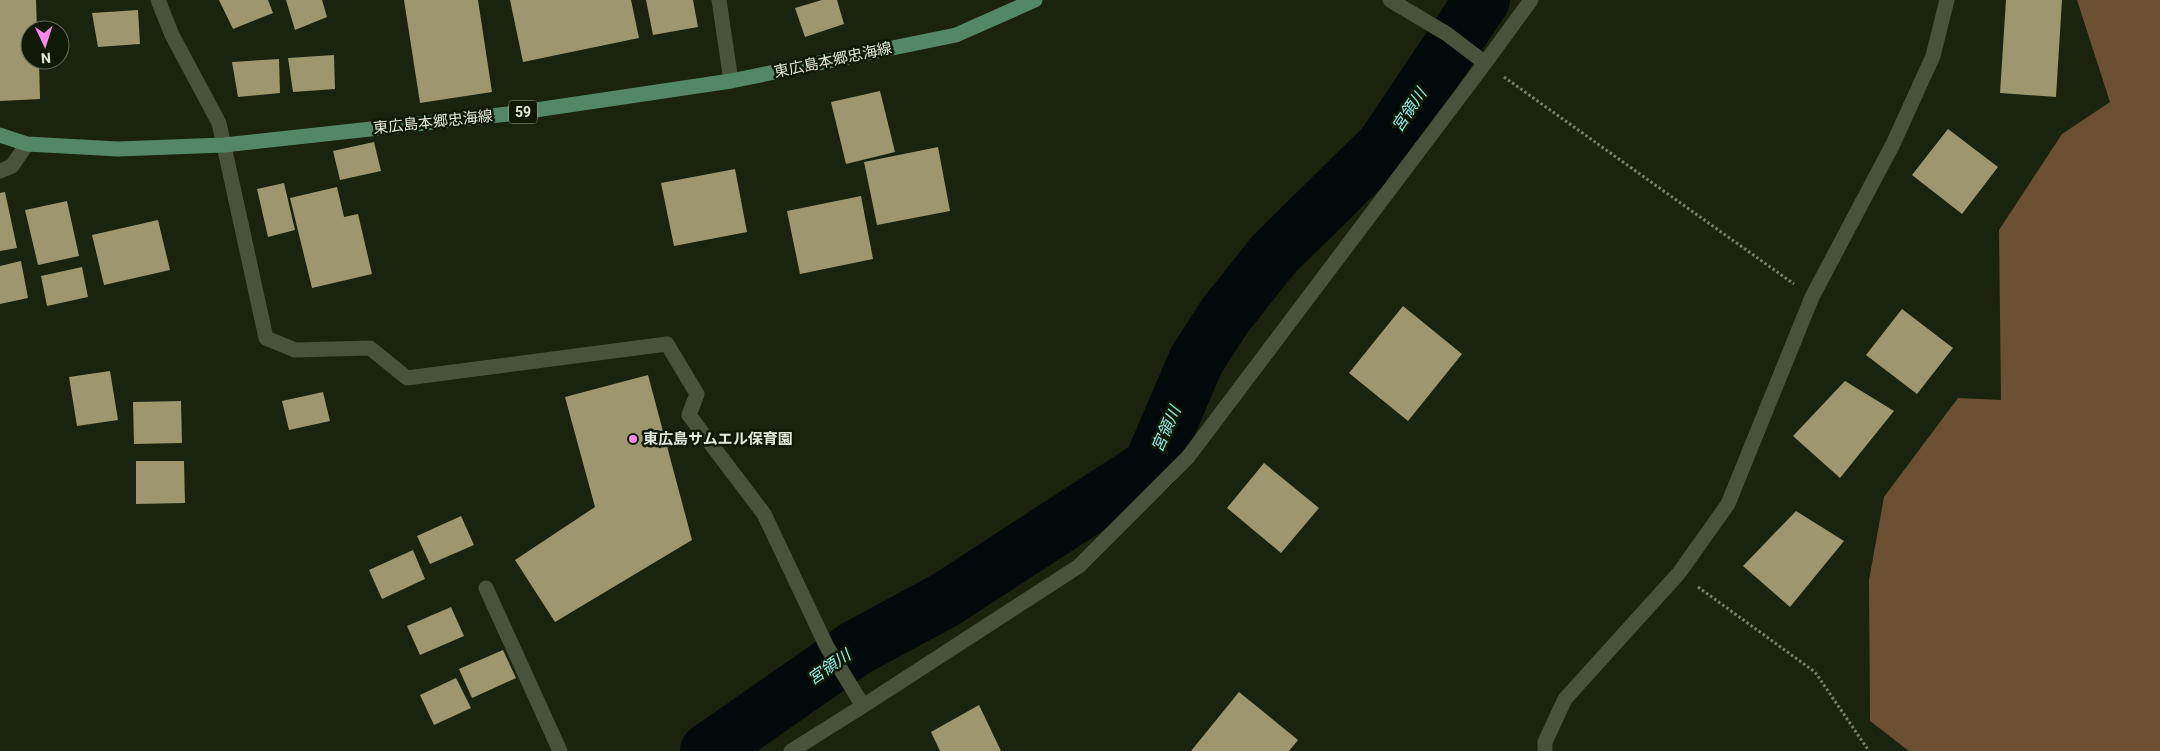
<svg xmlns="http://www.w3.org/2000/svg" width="2160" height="751" font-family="Roboto,'Noto Sans JP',sans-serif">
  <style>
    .forest { fill: #6c5034 }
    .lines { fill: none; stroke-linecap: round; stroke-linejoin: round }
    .river { stroke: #000a0a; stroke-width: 56 }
    .building { fill: #9e966e }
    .path { stroke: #78806f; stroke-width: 3; stroke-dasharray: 2.5 2.5; stroke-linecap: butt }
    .minor { stroke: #47533c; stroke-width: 15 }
    .major { stroke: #548768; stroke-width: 15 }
    .poi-dot { fill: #f788ec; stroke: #101905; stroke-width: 2 }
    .labels { text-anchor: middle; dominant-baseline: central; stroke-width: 5; stroke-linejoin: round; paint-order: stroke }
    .shield { fill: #101905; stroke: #a2aa9a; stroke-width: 1 }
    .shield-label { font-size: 14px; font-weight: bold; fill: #e1e8da }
    .street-label { font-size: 15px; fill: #e1e8da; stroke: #101905 }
    .poi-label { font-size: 15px; font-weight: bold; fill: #e1e8da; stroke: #101905; text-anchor: start }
    .water-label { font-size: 16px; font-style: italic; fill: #93ecea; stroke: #101905 }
  </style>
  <rect width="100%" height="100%" fill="#19230e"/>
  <path class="forest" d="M2077,0H2160V751H1909L1870,721L1869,580L1884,497L1958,398L2001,400L1999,230L2062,134L2110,102Z"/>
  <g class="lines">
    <path class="river" d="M708,751L856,648L945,600L1151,466L1196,361L1224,317L1274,254L1384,146L1482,0"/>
  </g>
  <path class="building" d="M0,0H36L37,30H30V60H39L40,99L0,101Z
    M219,0H268L273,13L233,29Z
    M286,0H322L327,17L295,30Z
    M404,0H478L492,92L420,103Z
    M510,0H631L639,38L523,62Z
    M646,0H693L698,27L653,35Z
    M822,0H837L844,24L805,37L795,8Z
    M2006,0H2062L2056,97L2000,93Z
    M138,10L140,44L98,47L92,13Z
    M334,55L335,89L293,92L288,58Z
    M279,59L280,93L238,97L232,62Z
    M880,91L895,152L846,164L831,102Z
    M1948,129L1998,167L1962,214L1912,175Z
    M374,142L381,171L340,180L333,151Z
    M938,147L950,211L877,225L864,162Z
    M735,169L747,232L674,246L661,183Z
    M284,183L295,230L268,237L257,189Z
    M337,187L344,217L358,214L372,274L312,288L290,198Z
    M5,192L17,248L0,251V193Z
    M861,196L873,259L800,274L787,211Z
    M67,201L79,256L38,265L25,210Z
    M158,220L170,270L104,285L92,235Z
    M21,261L28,298L0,304V266Z
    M82,267L88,297L47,306L41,276Z
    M1403,306L1462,354L1408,421L1349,373Z
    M1902,309L1953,348L1917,394L1866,355Z
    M110,371L118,420L77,426L69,377Z
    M648,375L692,540L555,622L515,560L595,507L565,397Z
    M1845,381L1894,411L1840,478L1793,436Z
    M323,392L330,421L289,430L282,401Z
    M181,401L182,443L134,444L133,402Z
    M136,461H184L185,503L136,504Z
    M1264,463L1319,508L1281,553L1227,508Z
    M1796,511L1844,541L1790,607L1743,566Z
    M461,516L474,545L430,564L417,536Z
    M413,550L425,579L382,599L369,570Z
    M451,607L464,636L420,655L407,626Z
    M503,650L516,678L472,698L459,669Z
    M456,678L471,708L434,725L420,695Z
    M1239,692L1298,740L1289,751H1191Z
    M979,705L1001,751H940L931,732Z"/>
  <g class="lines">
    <path class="path" d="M1504,77L1794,284
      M1698,587L1815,672L1869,751"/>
    <path class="minor" d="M158,0L172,35L219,123L266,338L295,350L370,348L407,378L667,344L697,394L689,415L764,514L827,647L863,706
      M719,0L731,81
      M1390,0L1447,34L1485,63
      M0,171L12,166L27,144
      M486,588L560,751
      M791,751L863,706L1079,566L1188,457L1485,63L1531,0
      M1545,751V742L1565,699L1679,573L1728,504L1812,297L1893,144L1933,56L1947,0"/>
    <path class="major" d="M0,135L27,144L118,149L224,145L508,114L731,81L956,35L1035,0"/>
  </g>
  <circle class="poi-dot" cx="633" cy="439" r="5"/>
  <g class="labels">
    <rect class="shield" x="509" y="100.5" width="28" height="23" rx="4"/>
    <g class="shield-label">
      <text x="523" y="112">59</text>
    </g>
    <g class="street-label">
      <text transform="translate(833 60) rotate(-12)">東広島本郷忠海線</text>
      <text transform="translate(433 122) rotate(-6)">東広島本郷忠海線</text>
    </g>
    <g class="poi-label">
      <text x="643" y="439">東広島サムエル保育園</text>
    </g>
    <g class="water-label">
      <text transform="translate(1409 110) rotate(-56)">宮領川</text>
      <text transform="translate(1166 429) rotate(-66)">宮領川</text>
      <text transform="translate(829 667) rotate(-35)">宮領川</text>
    </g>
  </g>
  <g transform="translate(45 45) rotate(176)"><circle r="24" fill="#101905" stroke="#646c5a"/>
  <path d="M0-4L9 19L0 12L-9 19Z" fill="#f788ec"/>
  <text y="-8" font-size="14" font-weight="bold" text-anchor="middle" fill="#e1e8da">N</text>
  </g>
</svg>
